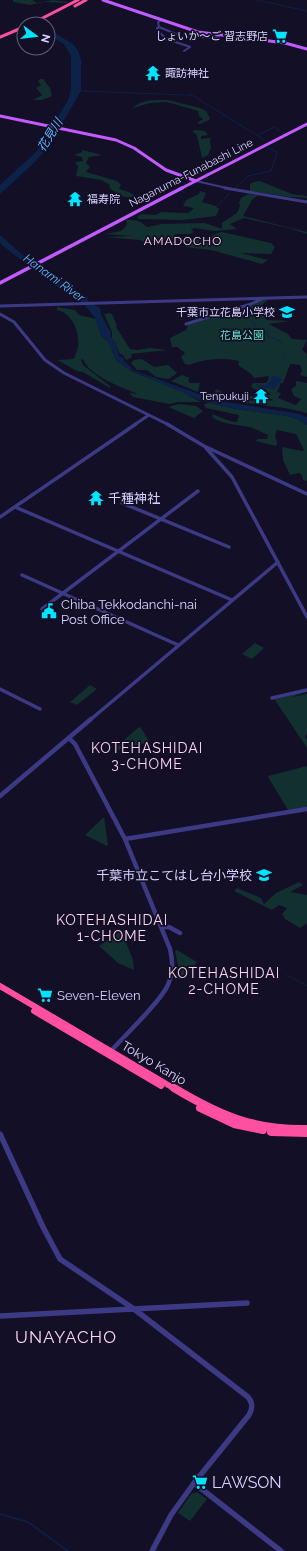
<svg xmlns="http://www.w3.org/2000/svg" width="307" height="1551" font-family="Raleway,'Noto Sans JP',sans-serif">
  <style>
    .green { fill: #12302f }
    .water { fill: #0c2248 }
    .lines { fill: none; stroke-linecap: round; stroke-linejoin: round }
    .stream-far1 { stroke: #0c2248; stroke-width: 1 }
    .stream { stroke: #0c2248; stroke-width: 1.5 }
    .minor-far4 { stroke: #3d3a85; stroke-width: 2 }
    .minor-far3 { stroke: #3d3a85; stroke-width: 3 }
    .minor-far2 { stroke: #3d3a85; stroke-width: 3.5 }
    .minor-far1 { stroke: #3d3a85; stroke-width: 4.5 }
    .minor { stroke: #3d3a85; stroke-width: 5.5 }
    .major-far1 { stroke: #c25bff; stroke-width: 3 }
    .major { stroke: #c25bff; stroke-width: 3.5 }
    .highway-far2 { stroke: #ff4fa3; stroke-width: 3 }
    .highway-far1 { stroke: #ff4fa3; stroke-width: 6 }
    .highway { stroke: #ff4fa3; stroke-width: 8 }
    .labels { text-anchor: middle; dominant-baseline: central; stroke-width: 3.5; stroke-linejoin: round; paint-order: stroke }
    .far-poi-label { font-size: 11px; fill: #d9d4ff; stroke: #130f26; text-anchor: end }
    .far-street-label { font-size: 11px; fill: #d9d4ff; stroke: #130f26 }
    .far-park-label { font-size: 11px; fill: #5fe0c0; stroke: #130f26 }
    .far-water-label { font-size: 12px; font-style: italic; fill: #62b6ff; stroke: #130f26 }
    .far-neighbourhood-label { font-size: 12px; letter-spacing: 1px; fill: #ffd6f0; stroke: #130f26 }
    .poi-label { font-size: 13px; fill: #d9d4ff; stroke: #130f26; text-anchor: start }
    .street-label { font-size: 13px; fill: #d9d4ff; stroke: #130f26 }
    .neighbourhood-label { font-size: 14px; letter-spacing: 1px; fill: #ffd6f0; stroke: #130f26 }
    .near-poi-label { font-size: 16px; fill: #d9d4ff; stroke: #130f26; text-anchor: start }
    .near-neighbourhood-label { font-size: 17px; letter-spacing: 1px; fill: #ffd6f0; stroke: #130f26 }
  </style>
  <rect width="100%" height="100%" fill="#130f26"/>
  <path class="green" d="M13,0H32L37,3L53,0L69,2L66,3L45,2L30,5L13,2Z
    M40,79H43L50,88L52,96L42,100H33L42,95L36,88L41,85L38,81Z
    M168,100L200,108L206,111L210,118L209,120L200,124L197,123L203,119L199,116L198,111L167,102L150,103L133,108C141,99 156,100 168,100Z
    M196,130L205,131L208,135L201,136V139L211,138L210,140L211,148L208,155L202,158L197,135L192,131Z
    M82,150L102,155L89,157L86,163L90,167L86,172L117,181L121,185L119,189L129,192L134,195L133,197C122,198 116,194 109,187L110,185L101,180L76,176L78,167L75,162L83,161L82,157L74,155L82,152Z
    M260,181L292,194L307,196V198L290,197L250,191V184L254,182Z
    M200,191L206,193L202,202L216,206L219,209L216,216L183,220L139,219L137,217L141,214L155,215L161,212L188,213L194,208L183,206L186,200L199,194Z
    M248,194L257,195V196L252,200L243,216L307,232V234L289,228L244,218L230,224L237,229L214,231L194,228L191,230L194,232L190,234H174L181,237L178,240C168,238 167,243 159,245C154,246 145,243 140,240L104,237L132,236L105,234L121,231L127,225L126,220C136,220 140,220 147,227L162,224L205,223L222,229V223L237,213L240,206L239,203L241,198Z
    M222,232L271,243L275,247L271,254L240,253L268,260L262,264L211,250L185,247L188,242L182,240L187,237C206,245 205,235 222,232Z
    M263,299H268L260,307L277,309L275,311L263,314L267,320L290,321L269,324L288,334L292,339L307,340L302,350L307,354V377L300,375L302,371L300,365L290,364L283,383H281L277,392L281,393L278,398L296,405L301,399L294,396L291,389L296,386V381L307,383V413L285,408L247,403L212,395L217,389L223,393L230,394L232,390L235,392L254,397L264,398L266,394L271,396L265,393L267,390L263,388L257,390L251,387L253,383H266L269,379L268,378L269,376L254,378L251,374L238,365L239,361C225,357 202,359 189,365L185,364L181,357L185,353L177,347H172L170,338L186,330L188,325L250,306Z
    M57,307L75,310L79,315L96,319L101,336L109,343L116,360L131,371L181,391L201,402H179L169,404L133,397L129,393L138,394C123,388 89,376 83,359L81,360L83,365L111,387L110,388L83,372L77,371L57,360L74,359C75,355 78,350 78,346C80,332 72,313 57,310Z
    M109,313L112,314L117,326L116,327L130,349L137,350L150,348L167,350L131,354L132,357L126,360L123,355L120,354L112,338V332L104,314Z
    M142,359L154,367L168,365L177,373L169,379L156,377L147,370H137L131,363L134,360Z
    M182,375L190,378L188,381L190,383H200L198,392L171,381Z
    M210,403L236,409L288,416L297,419L307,425V481L303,480L302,475L299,473L290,475L283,460L282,447L302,451L304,450L296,434L277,430L275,435L277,443L276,446L256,441L257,439H267L268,435C263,433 258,430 253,428C239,424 228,426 213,418L212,414L230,421L237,422L239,415L206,408L204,404Z
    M179,404L196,406L203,411L194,418L168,407Z
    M255,643L264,648L252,659L242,654Z
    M90,685L97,689L77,705L70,702Z
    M305,692L292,697L307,694V734L305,736L307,740V748L275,700L276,699Z
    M139,727L141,728L149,741V742L115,751L114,749Z
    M307,766V808L292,811L288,810L268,777V776Z
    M104,817L108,845L107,846L85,835Z
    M299,882L303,885L290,892L307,895V923L300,928L285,919L282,914L287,908L279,905L272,910L234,891L237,888L261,898L264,904L276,893Z
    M120,932H122L133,960L134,970L118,963L99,946Z
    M177,950L197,962L181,980L176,978L178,965L175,951Z
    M197,1492L207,1499L190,1521L178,1513L191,1494Z"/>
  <path class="water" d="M48,29L73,44L78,50L82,63H81V91L49,146L34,163L0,194V185L36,152L68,100L71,90V56L64,44L48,35Z
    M0,235L25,257L47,272L87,297L88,301L100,308L101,314L111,333L110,336L115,342L119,356L124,358V362L127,363L133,370L215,400L300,414L307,417V425L297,419L288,416L236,409L202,401L126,368L116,360L109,343L101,336L96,319L83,303L65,290L53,285L54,283L51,280L25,263L3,246L0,243Z
    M272,376L280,377L282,380L275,389L254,386C261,385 271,386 272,376Z"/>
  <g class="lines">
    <path class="stream-far1" d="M257,0L307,11
      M81,91L184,95
      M186,95H192L266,141
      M258,135L275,127L280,131
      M235,188L248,176L271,171L277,152L268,148
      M217,206L230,193
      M251,321L259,329L266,332L268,336L280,341L282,345
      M284,353L283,356L285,357
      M287,975L307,986"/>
    <path class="stream" d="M0,1514L28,1522L68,1551"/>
    <path class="minor-far4" d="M162,20L158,22L159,27L181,36L215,38L219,36
      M159,27L157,28C163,41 178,42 190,47L184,51
      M196,181L231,189"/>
    <path class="minor-far3" d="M225,188L307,202
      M0,306L307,297
      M0,314L14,322L45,360L64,373L169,425
      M186,324L251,304L262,299
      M134,425L149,415"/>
    <path class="minor-far2" d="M167,424L204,446L307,494
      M206,448L232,477L307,617
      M122,503L229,547
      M15,507L232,600
      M0,517L136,424
      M22,575L178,645
      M42,609L198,491
      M0,689L40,709
      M272,698L307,690
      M90,720L278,562"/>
    <path class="minor-far1" d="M69,738L75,744L125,839L170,949C178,981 163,995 143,1017C132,1029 120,1041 109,1053
      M0,796L91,719
      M125,839L307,809
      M161,927H169L180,933"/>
    <path class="minor" d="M0,1134L43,1227L60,1259L134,1309L248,1397C253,1403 253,1408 249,1415L194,1483L171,1515L152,1551
      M0,1316L247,1303
      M194,1483L281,1551"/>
    <path class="major-far1" d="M103,0L198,32L285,43L307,49
      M0,116L116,140L134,148L166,170L196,181
      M180,189L307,124"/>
    <path class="major" d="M0,283L182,188"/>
    <path class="highway-far2" d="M75,6L86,0
      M31,24L78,0
      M0,37L24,27"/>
    <path class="highway-far1" d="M0,986L175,1089
      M34,1011L161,1086"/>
    <path class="highway" d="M174,1088C219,1115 253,1130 307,1129
      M200,1108L234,1124L263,1130
      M271,1132L307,1133"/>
  </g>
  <defs>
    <g id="supermarket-bare" transform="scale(1.2)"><path d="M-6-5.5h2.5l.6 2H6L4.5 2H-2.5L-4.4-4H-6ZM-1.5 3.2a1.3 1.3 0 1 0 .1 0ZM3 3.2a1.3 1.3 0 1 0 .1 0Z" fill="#00e5ff" stroke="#130f26" stroke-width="2.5" paint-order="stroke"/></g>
    <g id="temple-bare" transform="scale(1.2)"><path d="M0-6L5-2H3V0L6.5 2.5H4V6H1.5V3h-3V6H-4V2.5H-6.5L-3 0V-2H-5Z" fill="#00e5ff" stroke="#130f26" stroke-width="2.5" paint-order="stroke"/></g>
    <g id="school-bare" transform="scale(1.2)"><path d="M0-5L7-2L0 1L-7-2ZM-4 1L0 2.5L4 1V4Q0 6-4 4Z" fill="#00e5ff" stroke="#130f26" stroke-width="2.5" paint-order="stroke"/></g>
    <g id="civic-bare" transform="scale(1.2)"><path d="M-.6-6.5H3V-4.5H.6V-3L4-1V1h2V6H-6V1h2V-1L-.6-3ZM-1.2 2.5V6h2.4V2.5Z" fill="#00e5ff" stroke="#130f26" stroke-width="2.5" paint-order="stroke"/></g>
  </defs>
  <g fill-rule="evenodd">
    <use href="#supermarket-bare" x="280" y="36"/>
    <use href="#temple-bare" x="153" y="73"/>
    <use href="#temple-bare" x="75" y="199"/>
    <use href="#school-bare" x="287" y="312"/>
    <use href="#temple-bare" x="261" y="396"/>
    <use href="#temple-bare" x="96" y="498"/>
    <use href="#civic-bare" x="49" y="611"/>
    <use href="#school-bare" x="264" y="875"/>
    <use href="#supermarket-bare" x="45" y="995"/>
    <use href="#supermarket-bare" x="200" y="1482"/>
  </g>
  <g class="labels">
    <g class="far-poi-label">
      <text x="268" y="36">しょいか～ご 習志野店</text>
      <text x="165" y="73" text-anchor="start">諏訪神社</text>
      <text x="87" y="199" text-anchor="start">福寿院</text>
      <text x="275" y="312">千葉市立花島小学校</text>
      <text x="249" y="396">Tenpukuji</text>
    </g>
    <g class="far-street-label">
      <text transform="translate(191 173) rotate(-27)">Naganuma-Funabashi Line</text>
    </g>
    <g class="far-park-label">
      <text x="242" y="335">花島公園</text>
    </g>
    <g class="far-water-label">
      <text transform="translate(50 135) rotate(-58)">花見川</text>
      <text transform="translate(54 278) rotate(36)">Hanami River</text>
    </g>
    <g class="far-neighbourhood-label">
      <text x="183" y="241">AMADOCHO</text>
    </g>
    <g class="poi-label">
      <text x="108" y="498">千種神社</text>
      <text x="61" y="604">Chiba Tekkodanchi-nai<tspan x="61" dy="15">Post Office</tspan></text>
      <text x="252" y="875" text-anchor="end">千葉市立こてはし台小学校</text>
      <text x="57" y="995">Seven-Eleven</text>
    </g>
    <g class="street-label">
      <text transform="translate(154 1063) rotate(31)">Tokyo Kanjo</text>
    </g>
    <g class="neighbourhood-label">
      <text x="147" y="748">KOTEHASHIDAI<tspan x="147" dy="16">3-CHOME</tspan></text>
      <text x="112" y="920">KOTEHASHIDAI<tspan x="112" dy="16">1-CHOME</tspan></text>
      <text x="224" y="973">KOTEHASHIDAI<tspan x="224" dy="16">2-CHOME</tspan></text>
    </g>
    <g class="near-poi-label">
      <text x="212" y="1482">LAWSON</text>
    </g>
    <g class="near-neighbourhood-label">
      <text x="66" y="1337">UNAYACHO</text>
    </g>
  </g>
  <g transform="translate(36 36) rotate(105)"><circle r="19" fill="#130f26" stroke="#625e7d"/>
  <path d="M0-3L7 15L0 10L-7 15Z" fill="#00e5ff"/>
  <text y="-6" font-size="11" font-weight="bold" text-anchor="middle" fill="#d9d4ff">N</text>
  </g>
</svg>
